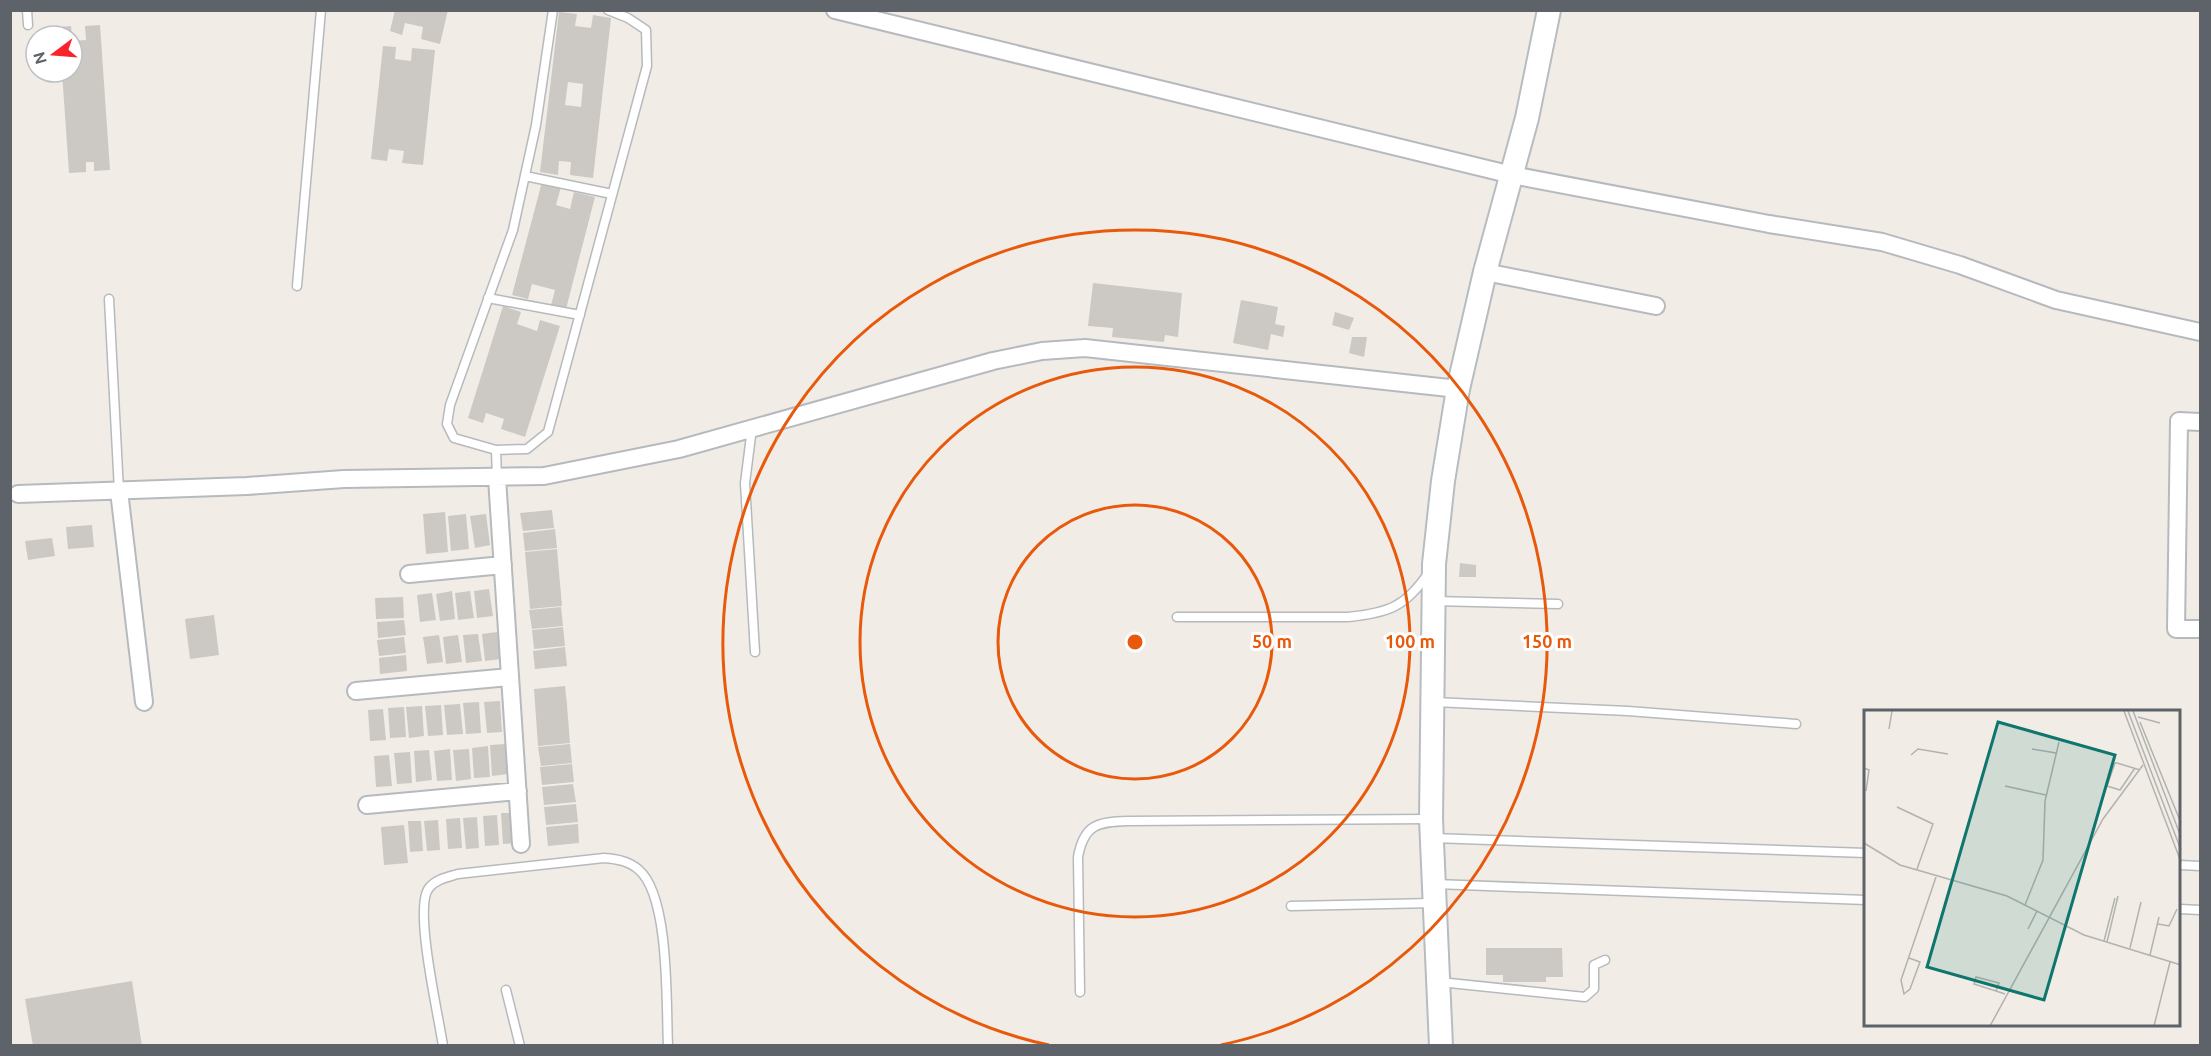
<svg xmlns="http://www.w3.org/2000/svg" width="2211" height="1056" font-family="Ubuntu,sans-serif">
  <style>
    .building { fill: #ccc8c3; fill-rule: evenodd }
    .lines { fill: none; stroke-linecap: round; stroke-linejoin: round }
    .lane-casing { stroke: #b6babe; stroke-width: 11 }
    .street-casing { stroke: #b6babe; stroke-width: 20 }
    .secondary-casing { stroke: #b7bcc1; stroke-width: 26 }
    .lane { stroke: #fff; stroke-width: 8 }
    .street { stroke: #fff; stroke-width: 16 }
    .secondary { stroke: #fff; stroke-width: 22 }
    .ring { fill: none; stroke: #e8590c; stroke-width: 3 }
    .inset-road { fill: none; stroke: #b2b2b0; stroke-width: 1.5 }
    .view { fill: #0f766e; fill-opacity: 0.15; stroke: #0f766e; stroke-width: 3 }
    .inset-edge { fill: none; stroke: #5d6368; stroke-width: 3 }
    .centre { fill: #e8590c; stroke: #fff; stroke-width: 3 }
    .ring-label { font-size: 18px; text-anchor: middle; font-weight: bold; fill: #e8590c; stroke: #fff; stroke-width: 6; stroke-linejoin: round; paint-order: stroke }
  </style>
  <rect width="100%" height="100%" fill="#f1ede6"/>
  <path class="building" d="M395,10H448L440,44L421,39L423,27L405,23L402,35L390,31Z
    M559,12L577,14L575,26L591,28L593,15L611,18L593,178L570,175L571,162L559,161L558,175L540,172ZM568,82L583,84L581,107L565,105Z
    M100,25L110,170L94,171V162H86V172L69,173L62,72H72V41L86,40L85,26Z
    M71,26L72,36H60L59,27Z
    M383,46L396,47L395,59L411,61L412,48L435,50L423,165L402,163L404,151L389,149L387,161L371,159Z
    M542,182L561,187L556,205L570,209L574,192L595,197L566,309L551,305L555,290L532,284L528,299L512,295Z
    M1093,283L1182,293L1178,337L1165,335L1164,342L1112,337L1113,328L1088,326Z
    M1241,300L1278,307L1275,324L1285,326L1283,337L1271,334L1268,350L1233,343Z
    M503,306L521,312L517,324L537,331L540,320L560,326L525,437L501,429L504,419L486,413L483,423L468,418Z
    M1335,312L1354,318L1349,330L1332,325Z
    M1352,337H1367L1364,357L1349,353Z
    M552,510L554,528L523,531L520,513Z
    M445,512L448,552L426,554L423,514Z
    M466,514L469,549L451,551L448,516Z
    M486,514L490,545L475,548L470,516Z
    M92,525L94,547L68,549L66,527Z
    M555,529L557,548L525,551L523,533Z
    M52,538L55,556L28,560L25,541Z
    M557,549L562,606L530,609L525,552Z
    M1460,563L1476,565V577H1459Z
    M489,589L493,616L477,618L474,591Z
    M452,591L455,619L440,621L436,594Z
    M470,591L474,618L458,620L455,593Z
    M432,593L436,620L420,622L417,595Z
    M403,597L404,618L376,619L375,598Z
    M561,607L563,626L532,629L529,610Z
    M214,615L219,655L190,659L185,619Z
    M404,620L406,635L378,638L377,622Z
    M563,627L565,646L534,649L532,630Z
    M497,632L501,659L485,661L482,634Z
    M478,634L482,661L466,663L463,635Z
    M439,635L443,662L427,664L423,637Z
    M458,635L462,662L446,664L443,637Z
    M404,637L406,653L379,656L377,640Z
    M565,647L567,666L535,669L533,651Z
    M406,655L407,671L380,674L379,658Z
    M565,686L567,705H559H567L570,743L538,746L534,689Z
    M500,701L502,732L487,733L484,702Z
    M479,702L481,733L466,734L463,703Z
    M460,704L463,734L447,735L444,705Z
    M441,705L443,735L428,736L425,706Z
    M422,706L424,736L409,738L406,707Z
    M404,707L406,737L390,738L388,708Z
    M383,709L386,740L370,741L368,710Z
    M505,744L508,774L492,776L490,745Z
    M570,744L572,763L541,766L538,747Z
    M488,746L490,777L474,778L472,748Z
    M450,749L452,780L437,781L434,751Z
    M469,749L471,779L456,781L453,750Z
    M429,750L432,780L416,782L414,751Z
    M410,752L412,783L397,784L394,753Z
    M389,755L392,786L376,787L374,756Z
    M572,764L574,782L542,785L540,767Z
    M573,784L576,802L544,805L542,787Z
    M576,804L578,822L546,825L544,807Z
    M501,813H514L516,843L503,844Z
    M497,815L499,845L485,846L483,816Z
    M477,817L479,848L466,849L463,818Z
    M460,818L462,848L448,849L446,819Z
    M438,820L440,850L427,851L424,821Z
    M408,821H421L423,851L410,852Z
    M578,824L579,843L548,846L546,827Z
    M404,825L408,863L384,865L381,827Z
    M1486,948H1562L1563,977H1546V982H1503V975H1486Z
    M132,981L142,1046H33L25,999Z"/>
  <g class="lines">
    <g class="lane-casing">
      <path id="lane" d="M27,10L28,25
        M553,10L536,125L513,230L450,405L447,424L454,438L496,450L527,449L548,432L647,66L646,30L628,18L608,10
        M525,176L612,194
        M297,286L321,10
        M488,298L580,315
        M109,299L119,491
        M752,428L745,483L755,652
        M496,450L497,478
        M1434,601L1558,604
        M1177,617H1348C1388,613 1406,607 1429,572
        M1434,702L1628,711L1796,724
        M1432,838L1866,853
        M2180,865L2200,866
        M1435,884L1866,900
        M1291,906L1434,903
        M2180,909L2200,910
        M1440,982L1585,997L1594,989V965L1605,960
        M506,990L520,1046
        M1080,992L1078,857C1084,824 1098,822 1128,821L1431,819
        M443,1046C439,1017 413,907 429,888C436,879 448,877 458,874L604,858C617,859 629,861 639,870C670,897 666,1005 668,1046"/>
    </g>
    <g class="street-casing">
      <path id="street" d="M835,10L1512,175L1769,224L1882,242L1960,265L2056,300L2200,332
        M1485,272L1656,306
        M2200,422L2179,421L2176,629H2200
        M497,478L521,844
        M119,491L144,702
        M18,494L247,486L344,479L544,476L679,449L993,361L1042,351L1085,348L1458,389
        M409,574L503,565
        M356,691L510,677
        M367,805L518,791"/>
    </g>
    <g class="secondary-casing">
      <path id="secondary" d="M1441,1046L1431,819L1434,564L1443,481L1458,389L1485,272L1527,118L1549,10"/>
    </g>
    <use href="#lane" class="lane"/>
    <use href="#street" class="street"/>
    <use href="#secondary" class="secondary"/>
  </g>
  <g class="ring">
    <circle cx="1135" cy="642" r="137"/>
    <circle cx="1135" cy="642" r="275"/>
    <path d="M1049 1045A412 412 0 1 1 1221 1045"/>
  </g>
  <g transform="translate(1864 710)">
    <rect width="316" height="316" fill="#f1ede6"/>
    <path class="inset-road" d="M260,1L317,152M264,1L317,140M269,1L317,127M274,7L296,13M276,12L317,113M25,19L28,1M168,39L192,43M47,45L54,39L84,44M0,58L5,60L2,81M271,58L256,80L243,76L251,53H253L276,60M141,76L182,85M33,97L69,114L53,159M0,133L36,155L143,186L220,225L317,255M161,195L179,150L181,91L195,32M294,214L305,216L313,199M164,219L173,201M240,231L251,188M243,232L254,186M266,238L277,192M286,245L295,207M45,248L56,252L46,279L40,284L37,270L72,167M132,281L110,274L112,267L135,273L132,281L141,284M126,316L239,109L279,55M290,316L306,252"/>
    <path class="view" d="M134,12L251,45L180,290L63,257Z"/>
    <rect width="316" height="316" class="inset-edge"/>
  </g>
  <circle cx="1135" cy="642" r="9" class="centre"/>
  <g class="ring-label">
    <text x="1272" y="648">50 m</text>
    <text x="1410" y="648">100 m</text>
    <text x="1547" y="648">150 m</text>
  </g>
  <rect width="2211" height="1056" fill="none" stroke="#5d6368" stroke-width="24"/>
  <g transform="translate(54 54) rotate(254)"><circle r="28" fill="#ffffff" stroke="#bec1c3" stroke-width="1.5"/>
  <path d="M0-4.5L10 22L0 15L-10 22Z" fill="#fb222c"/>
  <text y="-9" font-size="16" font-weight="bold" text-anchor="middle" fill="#5d6368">N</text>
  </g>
</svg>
